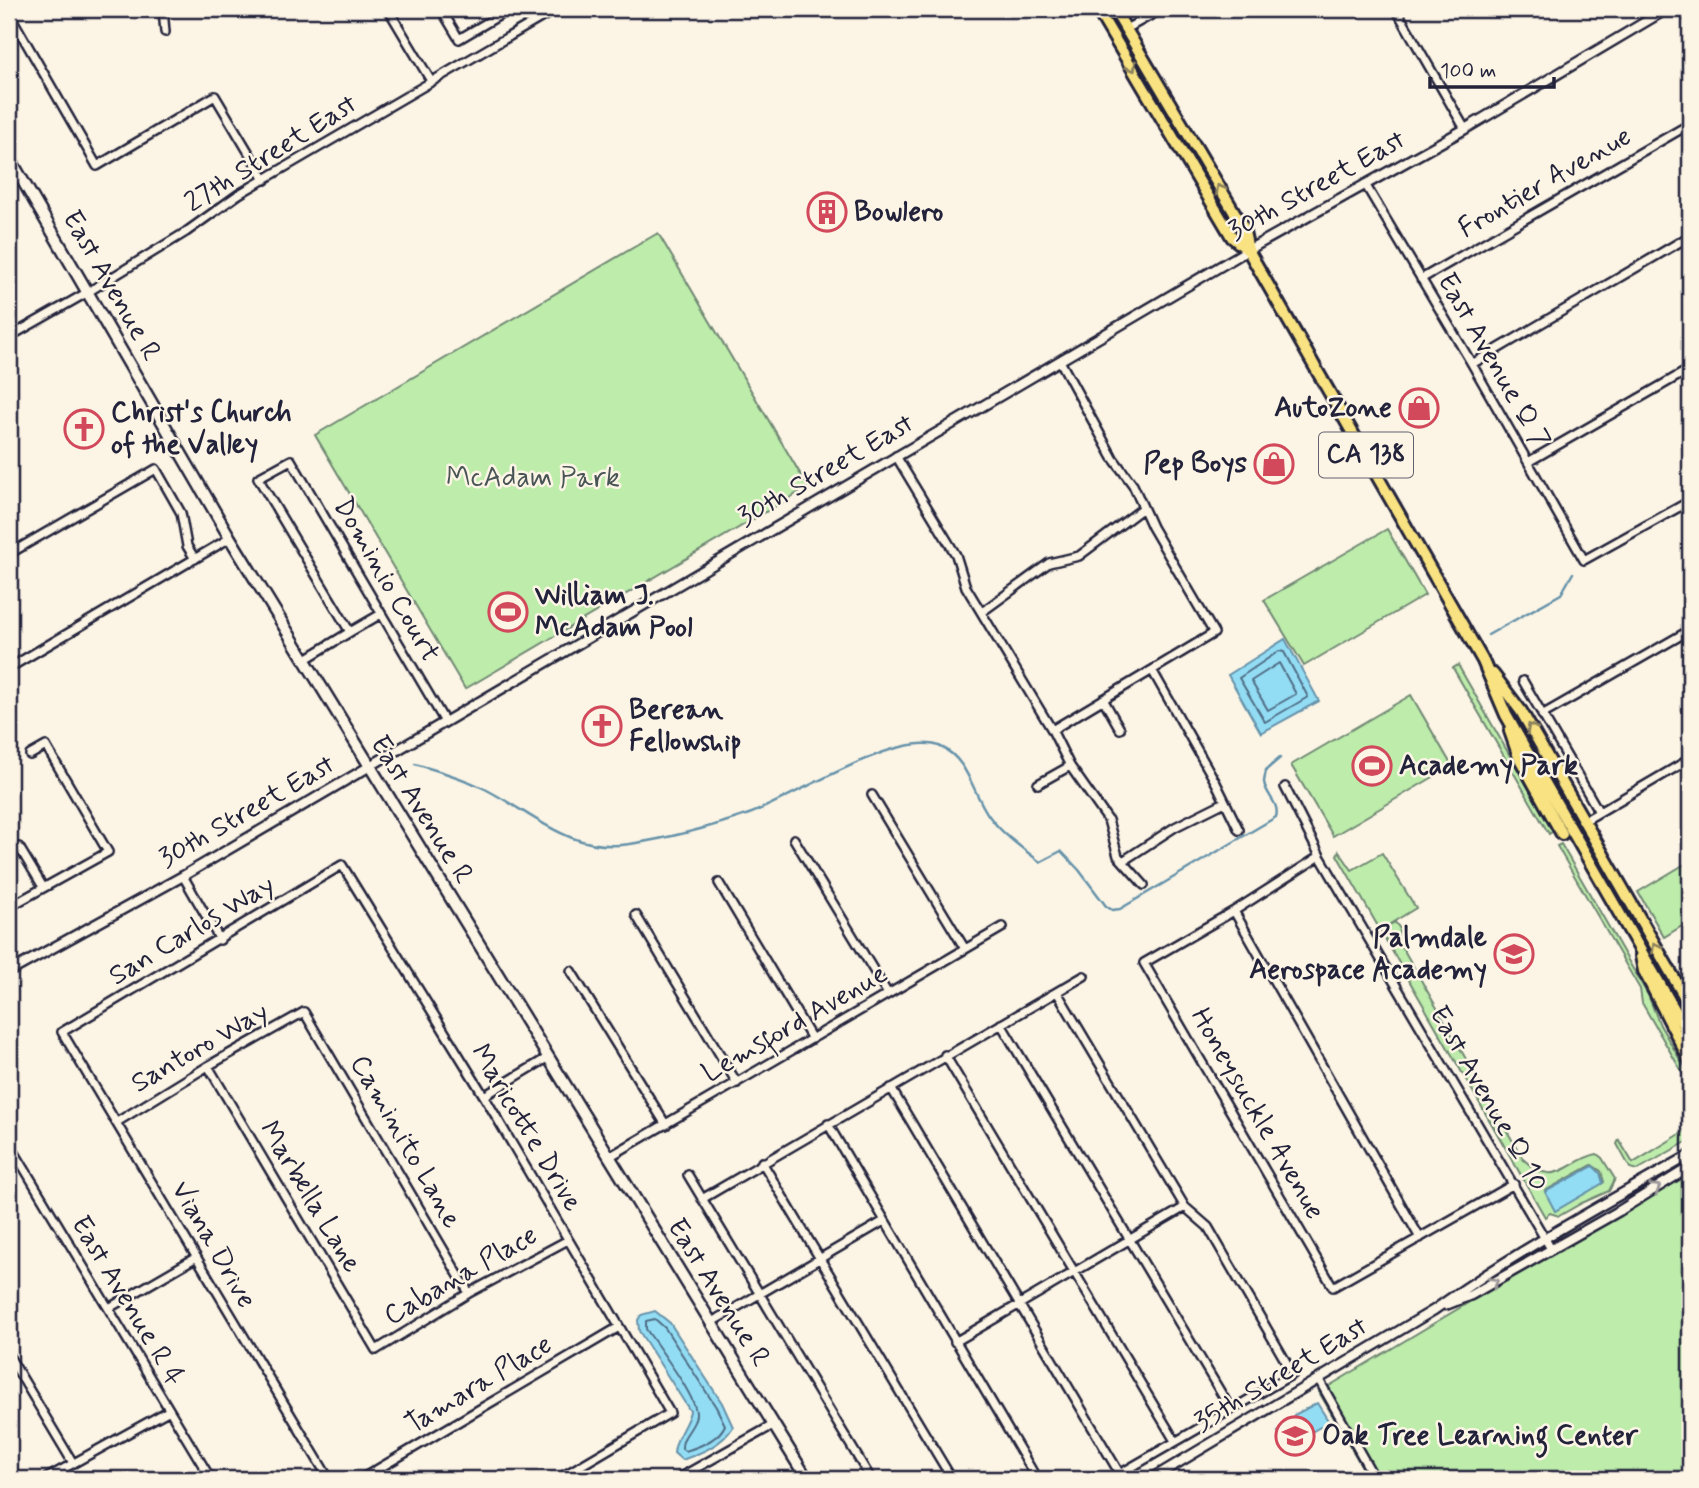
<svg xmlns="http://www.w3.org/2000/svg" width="1699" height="1488" font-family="Mynerve,sans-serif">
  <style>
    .green { fill: #bdecab; stroke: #708773; stroke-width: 2; fill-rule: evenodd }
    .water { fill: #93ddf4; stroke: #6692aa; stroke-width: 2 }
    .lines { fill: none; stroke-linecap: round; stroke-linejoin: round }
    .shore { stroke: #4f6d85; stroke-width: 2 }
    .stream { stroke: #6692aa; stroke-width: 2.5 }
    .minor-casing { stroke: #22223b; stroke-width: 12 }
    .tertiary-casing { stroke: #22223b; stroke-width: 13 }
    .secondary-casing { stroke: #22223b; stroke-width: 15 }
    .trunk-casing { stroke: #22223b; stroke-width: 16 }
    .minor { stroke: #fcf5e5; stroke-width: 7 }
    .tertiary { stroke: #fcf5e5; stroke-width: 8 }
    .secondary { stroke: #fcf5e5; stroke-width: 10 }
    .trunk { stroke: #f8e281; stroke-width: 10 }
    .oneway { stroke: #8d825e }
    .oneway2 { stroke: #9a9698 }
    .labels { text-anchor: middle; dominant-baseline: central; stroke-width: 5; stroke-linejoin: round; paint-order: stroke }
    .shield { fill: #fcf5e5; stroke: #63616e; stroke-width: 2 }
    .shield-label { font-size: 26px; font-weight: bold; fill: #22223b }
    .street-label { font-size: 28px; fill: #22223b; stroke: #fcf5e5 }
    .poi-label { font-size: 28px; font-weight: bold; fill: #22223b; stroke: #fcf5e5; text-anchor: start }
    .park-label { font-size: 28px; fill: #495457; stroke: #fcf5e5 }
  </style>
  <rect width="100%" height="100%" fill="#fcf5e5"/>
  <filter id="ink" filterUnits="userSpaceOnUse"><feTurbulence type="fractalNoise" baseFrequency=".0143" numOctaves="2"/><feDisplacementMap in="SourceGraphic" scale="14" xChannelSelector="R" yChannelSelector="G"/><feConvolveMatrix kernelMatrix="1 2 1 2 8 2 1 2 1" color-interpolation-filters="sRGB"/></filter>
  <g filter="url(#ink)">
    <path class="green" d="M658,233L808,487L465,689L315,435Z
      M1387,529L1425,595L1304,666L1264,600Z
      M1458,665L1553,831L1549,834L1453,668Z
      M1411,695L1452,766L1333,836L1291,765Z
      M1561,844L1648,995L1660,1025L1690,1077V1086L1642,1003L1640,989L1557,846Z
      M1339,851L1352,870L1382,853L1416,908L1385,927L1395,922L1400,929L1397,938L1523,1159C1556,1191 1567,1160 1597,1154L1602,1158L1615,1179L1609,1191L1582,1203L1559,1216L1550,1213L1545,1217L1337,855ZM1592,1165L1601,1171L1604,1182L1556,1210L1545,1191Z
      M1690,861V921L1664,937L1638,892Z
      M1690,1128V1140L1637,1170L1630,1168L1617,1144L1619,1140L1633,1163Z
      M1690,1170V1479H1369L1319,1392Z"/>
    <path class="water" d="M502,594L521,599L523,602L513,626L497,622Z
      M1285,639L1319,701L1261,733L1228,675Z
      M1593,1166L1600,1173L1603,1183L1555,1211L1545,1192Z
      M655,1311L670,1323L722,1403L733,1427C722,1445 701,1453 682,1460L674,1453C675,1436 687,1426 690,1411L639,1331L638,1320L641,1315Z
      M1317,1403L1329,1422L1287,1446L1278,1432L1295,1421L1294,1415Z"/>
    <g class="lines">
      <path class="shore" d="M1279,651L1284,652L1308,697L1265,722L1239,678Z
        M1279,663L1296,694L1268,710L1251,681Z
        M655,1319L665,1328L716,1407L725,1425C719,1439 699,1447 685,1451L682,1449C681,1435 695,1428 696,1415C698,1398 657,1346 646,1329V1321Z"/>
      <path class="stream" d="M1488,635L1561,594L1573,573
        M415,764C439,771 463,778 485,789C534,814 569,853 630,844C670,838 711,827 749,814C791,799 900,728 941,747C968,759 973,794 989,816C1002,834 1022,848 1040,862L1061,851L1079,870L1106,906L1112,910L1120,909L1276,817C1280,803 1266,796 1264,782C1264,781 1266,771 1266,770L1280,758"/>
      <g class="minor-casing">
        <path id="minor" d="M163,9L165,32
          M388,9L431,81
          M441,9L459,39L510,9
          M1396,9L1465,129
          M1684,9L1690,20
          M9,13L97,166L215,96L265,180
          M1126,29L1162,9
          M1365,184L1472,364L1584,560L1690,501
          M1421,279L1690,124
          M9,337L88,292L186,232L239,194L556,9
          M1472,364L1690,236
          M896,456L956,555L966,587L1052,730L1070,766L1108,820L1118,856L1144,885
          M1528,462L1690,369
          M9,554L156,469L181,513L187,546L195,559
          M982,612L1049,563L1079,556L1143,508
          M381,614L350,632L258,478L291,460L445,722
          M304,660L350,632
          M9,668L230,538
          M1152,670L1216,783L1239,830
          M1523,681L1599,812
          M1103,699L1120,729
          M1542,715L1690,630
          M1052,730L1214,633L1152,527L1133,485L1113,458L1060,361
          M1038,784L1070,766
          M1285,787L1320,856L1551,1249
          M872,795L965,949
          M1584,821L1690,759
          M794,839L888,994
          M9,853L19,847L43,887
          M1320,856L1234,911L1144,963L1333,1287L1514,1184
          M1123,861L1175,827L1225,802
          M183,876L220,940
          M719,883L812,1039
          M9,907L108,852L46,746L30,755
          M1234,911L1420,1238
          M636,915L737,1083
          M571,971L666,1125
          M1057,992L1185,1207L1208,1227L1293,1374L1111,1479
          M1001,1024L1230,1408
          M945,1055L1175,1441
          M208,1066L376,1350L469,1293L568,1240
          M891,1088L1120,1474
          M484,1096L547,1058
          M117,1122L208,1066L304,1012L469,1293
          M828,1124L1037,1479
          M9,1143L211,1479
          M609,1157L1003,927
          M762,1162L952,1479
          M688,1175L871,1479
          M702,1199L1084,976
          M109,1308L195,1258
          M710,1323L884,1221
          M955,1342L1185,1207
          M9,1356L73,1463
          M1319,1380L1375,1479
          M45,1479L168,1411
          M329,1479L62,1032L342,865L484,1096L670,1413L558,1479
          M361,1479L619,1327
          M677,1479L773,1425"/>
      </g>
      <g class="tertiary-casing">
        <path id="tertiary" d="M9,972L183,876L1248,250L1465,129L1667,9
          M1446,1305L1471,1295L1619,1211L1690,1167
          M1151,1479L1434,1310C1515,1252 1604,1204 1690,1155"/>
      </g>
      <g class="secondary-casing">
        <path id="secondary" d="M9,157L230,538L807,1479"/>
      </g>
      <g class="trunk-casing">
        <path id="trunk" d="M1097,9L1232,237L1248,250
          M1114,9L1243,227L1248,250L1483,661L1506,715L1690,1037
          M1493,674L1521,711L1690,1006
          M1510,731L1519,757L1562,834
          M1641,956L1644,971L1690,1061"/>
      </g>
      <use href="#minor" class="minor"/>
      <use href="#tertiary" class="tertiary"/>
      <use href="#secondary" class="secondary"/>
      <use href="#trunk" class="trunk"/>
    </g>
    <defs><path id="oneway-chevron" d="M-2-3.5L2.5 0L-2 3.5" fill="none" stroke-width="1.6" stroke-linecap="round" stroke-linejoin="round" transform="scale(1.75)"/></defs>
    <g class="oneway">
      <use href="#oneway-chevron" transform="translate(1132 67) rotate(59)"/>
      <use href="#oneway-chevron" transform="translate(1220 189) rotate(-120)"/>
      <use href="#oneway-chevron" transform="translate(1531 728) rotate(-119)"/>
      <use href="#oneway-chevron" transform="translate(1656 947) rotate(-120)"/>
    </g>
    <g class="oneway2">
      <use href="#oneway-chevron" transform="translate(1656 1188) rotate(-32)"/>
      <use href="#oneway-chevron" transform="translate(1494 1282) rotate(-30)"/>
    </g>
  </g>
  <defs>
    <g id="building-ring" transform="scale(2.0125)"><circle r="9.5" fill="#fcf5e5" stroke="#d1495b" stroke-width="1.5"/><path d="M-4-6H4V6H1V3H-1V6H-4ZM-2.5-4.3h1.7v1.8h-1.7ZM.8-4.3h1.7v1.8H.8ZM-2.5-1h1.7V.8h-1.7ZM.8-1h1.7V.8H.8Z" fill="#d1495b"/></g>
    <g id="shop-ring" transform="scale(2.0125)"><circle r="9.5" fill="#fcf5e5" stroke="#d1495b" stroke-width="1.5"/><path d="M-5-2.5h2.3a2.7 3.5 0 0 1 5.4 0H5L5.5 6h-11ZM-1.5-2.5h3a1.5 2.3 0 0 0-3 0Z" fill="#d1495b"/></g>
    <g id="church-ring" transform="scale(2.0125)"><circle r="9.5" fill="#fcf5e5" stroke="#d1495b" stroke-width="1.5"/><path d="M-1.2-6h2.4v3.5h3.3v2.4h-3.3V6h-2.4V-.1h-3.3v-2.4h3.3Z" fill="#d1495b"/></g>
    <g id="stadium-ring" transform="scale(2.0125)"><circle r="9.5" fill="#fcf5e5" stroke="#d1495b" stroke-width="1.5"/><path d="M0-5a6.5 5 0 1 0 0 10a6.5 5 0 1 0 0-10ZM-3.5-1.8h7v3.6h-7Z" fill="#d1495b"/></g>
    <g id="school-ring" transform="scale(2.0125)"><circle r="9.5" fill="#fcf5e5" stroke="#d1495b" stroke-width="1.5"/><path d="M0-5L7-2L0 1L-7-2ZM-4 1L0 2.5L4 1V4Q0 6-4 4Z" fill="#d1495b"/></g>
  </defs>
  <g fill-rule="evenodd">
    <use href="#building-ring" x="827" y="212"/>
    <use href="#shop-ring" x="1419" y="408"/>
    <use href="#church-ring" x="84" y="429"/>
    <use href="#shop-ring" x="1274" y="464"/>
    <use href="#stadium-ring" x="508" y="612"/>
    <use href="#church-ring" x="602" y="726"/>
    <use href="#stadium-ring" x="1372" y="766"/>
    <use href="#school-ring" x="1514" y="954"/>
    <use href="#school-ring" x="1295" y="1436"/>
  </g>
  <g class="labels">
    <rect class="shield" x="1319" y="432.5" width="94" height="45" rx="5"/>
    <g class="shield-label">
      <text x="1366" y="455">CA 138</text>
    </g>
    <g class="street-label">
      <text transform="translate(271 154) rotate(-32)">27th Street East</text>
      <text transform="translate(1545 183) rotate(-30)">Frontier Avenue</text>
      <text transform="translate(1317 186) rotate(-29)">30th Street East</text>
      <text transform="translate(111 286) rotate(60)">East Avenue R</text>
      <text transform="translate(1493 361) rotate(60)">East Avenue Q 7</text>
      <text transform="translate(826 471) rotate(-30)">30th Street East</text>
      <text transform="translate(386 580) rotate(60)">Dominio Court</text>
      <text transform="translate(421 810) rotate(58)">East Avenue R</text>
      <text transform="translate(247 812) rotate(-30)">30th Street East</text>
      <text transform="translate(192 931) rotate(-31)">San Carlos Way</text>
      <text transform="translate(795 1024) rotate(-30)">Lemsford Avenue</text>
      <text transform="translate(200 1048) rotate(-30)">Santoro Way</text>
      <text transform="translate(1488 1099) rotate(60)">East Avenue Q 10</text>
      <text transform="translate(1257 1114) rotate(60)">Honeysuckle Avenue</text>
      <text transform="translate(526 1128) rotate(59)">Maricotte Drive</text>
      <text transform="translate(405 1142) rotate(60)">Caminito Lane</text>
      <text transform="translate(310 1197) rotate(59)">Marbella Lane</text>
      <text transform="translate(213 1245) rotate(60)">Viana Drive</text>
      <text transform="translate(461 1276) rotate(-30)">Cabana Place</text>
      <text transform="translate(718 1293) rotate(58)">East Avenue R</text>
      <text transform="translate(127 1301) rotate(59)">East Avenue R 4</text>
      <text transform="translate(1281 1375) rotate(-31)">35th Street East</text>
      <text transform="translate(479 1385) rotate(-31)">Tamara Place</text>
    </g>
    <g class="poi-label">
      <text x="854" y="212">Bowlero</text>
      <text x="1392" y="408" text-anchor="end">AutoZone</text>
      <text x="111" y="413">Christ's Church<tspan x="111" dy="32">of the Valley</tspan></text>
      <text x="1247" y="464" text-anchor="end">Pep Boys</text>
      <text x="535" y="596">William J.<tspan x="535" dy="32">McAdam Pool</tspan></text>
      <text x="629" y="710">Berean<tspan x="629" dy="32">Fellowship</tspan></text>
      <text x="1399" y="766">Academy Park</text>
      <text x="1487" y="938" text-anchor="end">Palmdale<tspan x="1487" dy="32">Aerospace Academy</tspan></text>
      <text x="1322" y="1436">Oak Tree Learning Center</text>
    </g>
    <g class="park-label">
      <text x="533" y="478">McAdam Park</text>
    </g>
  </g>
  <rect width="1699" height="1488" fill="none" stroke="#fcf5e5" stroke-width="35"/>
  <rect x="18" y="18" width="1664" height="1453" fill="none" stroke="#22223b" stroke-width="2.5" filter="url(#ink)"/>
  <path d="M1430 77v10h124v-10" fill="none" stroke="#22223b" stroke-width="3.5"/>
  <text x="1440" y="77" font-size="21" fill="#22223b" stroke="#fcf5e5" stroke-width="5" paint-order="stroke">100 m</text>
</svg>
